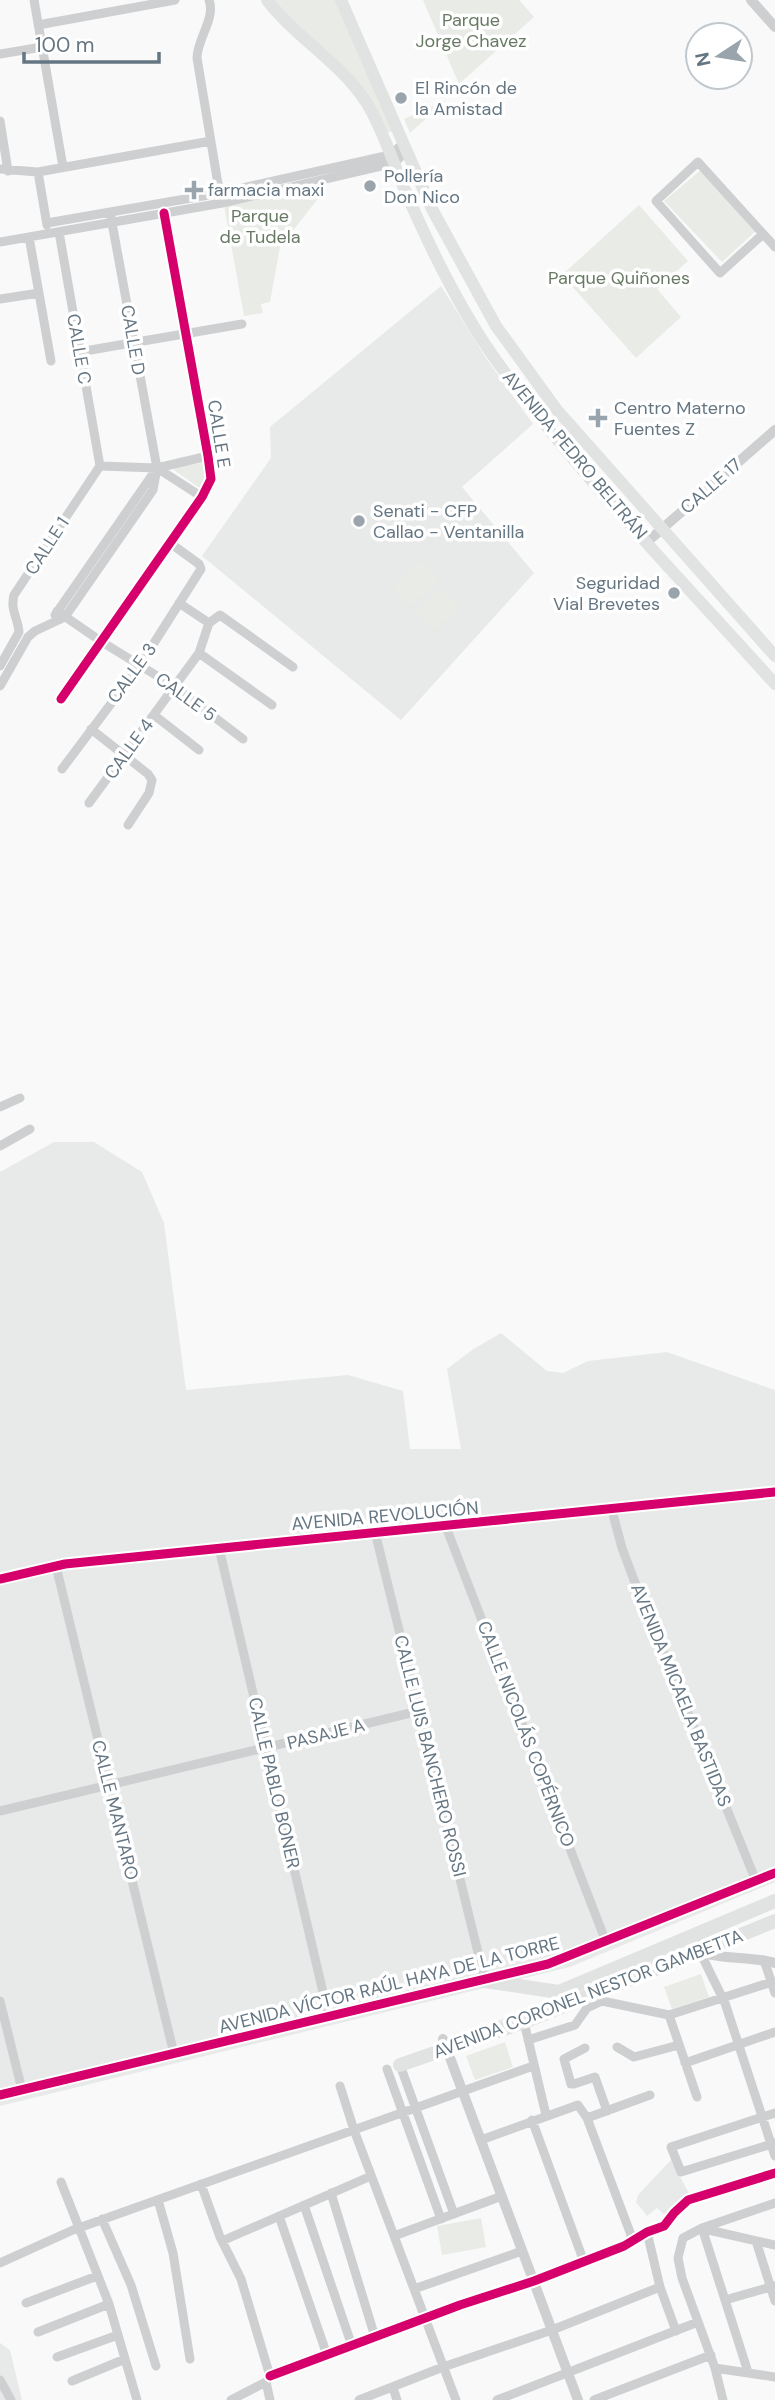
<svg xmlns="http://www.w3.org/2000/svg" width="775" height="2400" font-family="'DM Sans',sans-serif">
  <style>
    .built { fill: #e8e9e9 }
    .green { fill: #e8ebe6 }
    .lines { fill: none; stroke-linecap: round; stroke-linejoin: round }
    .minor { stroke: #cecfd0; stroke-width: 9 }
    .tertiary { stroke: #cecfd0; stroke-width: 10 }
    .secondary { stroke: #e1e2e2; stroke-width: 12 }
    .trunk { stroke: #e1e2e2; stroke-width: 14 }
    .cycleway-casing { stroke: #fff; stroke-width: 13 }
    .cycleway { stroke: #d6006c; stroke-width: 9 }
    .poi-dot { fill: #99a4ac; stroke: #fff; stroke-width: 2.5 }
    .labels { text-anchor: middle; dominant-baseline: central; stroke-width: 7; stroke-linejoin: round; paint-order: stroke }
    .park-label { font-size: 18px; fill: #687a64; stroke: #fff }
    .poi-label { font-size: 18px; fill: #657683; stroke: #fff; text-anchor: start }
    .street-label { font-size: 18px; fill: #657683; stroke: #fff }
  </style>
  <rect width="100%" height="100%" fill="#f9f9f9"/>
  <path class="built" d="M441,286L486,358L533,424L462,487L534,573L401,720L202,556L271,458L270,427Z
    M54,1142H94L142,1172L164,1223L186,1390L348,1375L403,1391L410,1449H461L447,1369L472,1350L501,1333L547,1371L563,1373L588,1361L667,1352L775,1390V1882L570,1967L0,2106V1172Z
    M671,2160L690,2195L668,2218L657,2208L647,2216L636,2202L638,2195Z
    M0,2343L10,2350L22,2400H0Z"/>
  <path class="green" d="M270,0H337L393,131L384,134L380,121Z
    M423,0H519L534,17L459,84Z
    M447,100L410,133L404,119Z
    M702,169L757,230L722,262L664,201Z
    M313,185L320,196L280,247L270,302L261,304L263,313L244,316L224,205Z
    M639,205L688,261L657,289L681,317L636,358L562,275Z
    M207,462C209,472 210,483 201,489L174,470V468Z
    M422,560L439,582L409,606L392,584Z
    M443,588L461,607L433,631L414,613Z
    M655,1956L657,1958L656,1962L464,2039L462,2038L463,2035Z
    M701,1974L709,1997L672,2009L664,1987Z
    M505,2042L513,2067L475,2080L466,2056Z
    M481,2218L486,2247L442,2255L437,2226Z"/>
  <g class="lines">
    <path class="minor" d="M34,0L63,167
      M209,0C216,18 197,39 197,58L220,196
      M38,25L175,0
      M0,54L42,47
      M0,121L8,171
      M0,169L38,172L211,141
      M38,172L47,225
      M47,223L220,193L390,155L403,144
      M59,232L100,466
      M763,234L720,273L656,201L698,162L775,247
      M29,237L51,361
      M0,242L222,203L394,163L406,152
      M0,299L39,293
      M79,352L242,324
      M100,466L157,468L208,456
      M157,468L202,497
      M179,603L209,623
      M57,611L102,642L175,687L243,739
      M55,615L157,468
      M209,623L220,615L293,667
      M19,632C18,618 10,610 14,595L100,466
      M199,653L272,705
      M0,666L19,632
      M0,686L28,637L35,631L65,617L153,490L157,468L110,212
      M61,699L202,497L211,479L208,456L164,213
      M154,715L199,750
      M91,729L148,774L152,780L149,793L128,825
      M62,769L140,665L201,569L199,564L170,543
      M89,803L199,653L209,623
      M0,1107L20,1098
      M0,1146L30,1129
      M611,1507L622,1548L634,1580L756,1881
      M446,1527L606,1942
      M375,1532L485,1981
      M219,1548L329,2018
      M56,1566L174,2054
      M0,1811L419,1711
      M700,1952L725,2003L775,2156
      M764,1960L775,1993
      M0,2001L22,2090
      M669,2015L697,2097
      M524,2022L546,2115
      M528,2040L575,2025L587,2008L602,2001L669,2015L772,1982
      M617,2047L634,2057L679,2045
      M585,2048L564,2059L571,2084H574L595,2077L607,2111
      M685,2063L775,2032
      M400,2065L454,2214
      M387,2069L441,2219
      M340,2086L354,2130L456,2400
      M775,2113L671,2147L681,2172L775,2143
      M587,2118L650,2095
      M532,2120L584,2262
      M481,2140L578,2105L587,2118L631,2235L630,2242
      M61,2182L109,2304L137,2400
      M201,2184L220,2237L241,2279L270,2376L266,2382L270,2400
      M331,2193L375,2337
      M158,2200L173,2253L190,2359
      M304,2205L352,2346
      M279,2216L327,2355
      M102,2219L131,2285L156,2366
      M702,2228L748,2372
      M704,2229L775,2245
      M647,2232L660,2287L676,2331
      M394,2236L502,2196
      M222,2241L371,2176
      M756,2241L775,2301
      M0,2263L73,2230L533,2066
      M414,2289L522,2251
      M725,2300L774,2286
      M26,2303L97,2276
      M38,2332L109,2304
      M57,2357L118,2335
      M715,2368L775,2377
      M270,2376L460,2305L534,2281L624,2246L647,2232L664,2226L674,2213L688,2200L775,2173
      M0,2380L11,2400
      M72,2381L125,2359
      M393,2388L397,2400
      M231,2400L266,2382
      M359,2400L443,2367L552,2330L660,2287
      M497,2400L698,2322
      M594,2400L711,2355
      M723,2400L715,2368L682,2278L678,2258L683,2238L702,2228L775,2203"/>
    <path class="tertiary" d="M751,0L775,27
      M647,542L775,430
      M0,1579L65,1564L775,1492
      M693,1935L700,1952C724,1960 751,1956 775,1963
      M443,2039L578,2400
      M0,2095L548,1964L775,1873"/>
    <path class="secondary" d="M267,0C296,38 340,62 366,102C383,129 392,161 405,190C430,248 463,316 501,367C583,480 682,580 775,684
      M341,0L432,209L496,326L557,410L775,656"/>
    <path class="trunk" d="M485,1981L559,1992L775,1901
      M400,2065L524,2022L775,1921"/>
    <g class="cycleway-casing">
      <path id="cycleway" d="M61,699L202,497L211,479L208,456L164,213
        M0,1579L65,1564L775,1492
        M0,2095L548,1964L775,1873
        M270,2376L460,2305L534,2281L624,2246L647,2232L664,2226L674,2213L688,2200L775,2173"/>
    </g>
    <use href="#cycleway" class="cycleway"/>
  </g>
  <g class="poi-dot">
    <circle cx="401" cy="98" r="7"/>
    <circle cx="370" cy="186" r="7"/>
    <path d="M190.5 179.5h7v7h7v7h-7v7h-7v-7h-7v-7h7z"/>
    <path d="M594.5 407.5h7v7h7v7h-7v7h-7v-7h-7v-7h7z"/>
    <circle cx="359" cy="521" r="7"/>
    <circle cx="674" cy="593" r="7"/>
  </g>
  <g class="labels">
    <g class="park-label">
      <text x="471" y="20">Parque<tspan x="471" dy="21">Jorge Chavez</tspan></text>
      <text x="260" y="216">Parque<tspan x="260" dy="21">de Tudela</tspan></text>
      <text x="619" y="278">Parque Quiñones</text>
    </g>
    <g class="poi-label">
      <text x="415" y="88">El Rincón de<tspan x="415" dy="21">la Amistad</tspan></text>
      <text x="384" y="176">Pollería<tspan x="384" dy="21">Don Nico</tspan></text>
      <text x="208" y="190">farmacia maxi</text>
      <text x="614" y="408">Centro Materno<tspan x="614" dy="21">Fuentes Z</tspan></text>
      <text x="373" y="511">Senati - CFP<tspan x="373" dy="21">Callao - Ventanilla</tspan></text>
      <text x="660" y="583" text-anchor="end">Seguridad<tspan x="660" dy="21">Vial Brevetes</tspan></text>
    </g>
    <g class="street-label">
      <text transform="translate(133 340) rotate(80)">CALLE D</text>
      <text transform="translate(79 349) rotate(80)">CALLE C</text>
      <text transform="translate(219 434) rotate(81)">CALLE E</text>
      <text transform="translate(575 455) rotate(50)">AVENIDA PEDRO BELTRÁN</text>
      <text transform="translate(711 486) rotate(-41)">CALLE 17</text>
      <text transform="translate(47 546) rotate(-57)">CALLE 1</text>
      <text transform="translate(132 673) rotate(-54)">CALLE 3</text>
      <text transform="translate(186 697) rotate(36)">CALLE 5</text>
      <text transform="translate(129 749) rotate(-54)">CALLE 4</text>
      <text transform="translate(385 1516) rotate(-5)">AVENIDA REVOLUCIÓN</text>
      <text transform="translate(681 1695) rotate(68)">AVENIDA MICAELA BASTIDAS</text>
      <text transform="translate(326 1734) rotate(-14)">PASAJE A</text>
      <text transform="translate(526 1734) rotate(69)">CALLE NICOLÁS COPÉRNICO</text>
      <text transform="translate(430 1756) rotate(76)">CALLE LUIS BANCHERO ROSSI</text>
      <text transform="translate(274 1783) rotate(77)">CALLE PABLO BONER</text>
      <text transform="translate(115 1810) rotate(76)">CALLE MANTARO</text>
      <text transform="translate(389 1985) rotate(-14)">AVENIDA VÍCTOR RAÚL HAYA DE LA TORRE</text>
      <text transform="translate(588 1994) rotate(-21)">AVENIDA CORONEL NESTOR GAMBETTA</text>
    </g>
  </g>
  <g transform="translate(719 56) rotate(258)"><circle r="33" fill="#ffffff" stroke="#c1c8cd" stroke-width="2"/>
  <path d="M0-5L12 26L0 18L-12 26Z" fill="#99a4ac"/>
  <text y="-10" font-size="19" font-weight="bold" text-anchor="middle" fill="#657683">N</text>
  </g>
  <path d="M24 52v10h135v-10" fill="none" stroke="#657683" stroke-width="3.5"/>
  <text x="35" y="52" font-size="21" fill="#657683" stroke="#ffffff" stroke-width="5" paint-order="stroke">100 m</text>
</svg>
